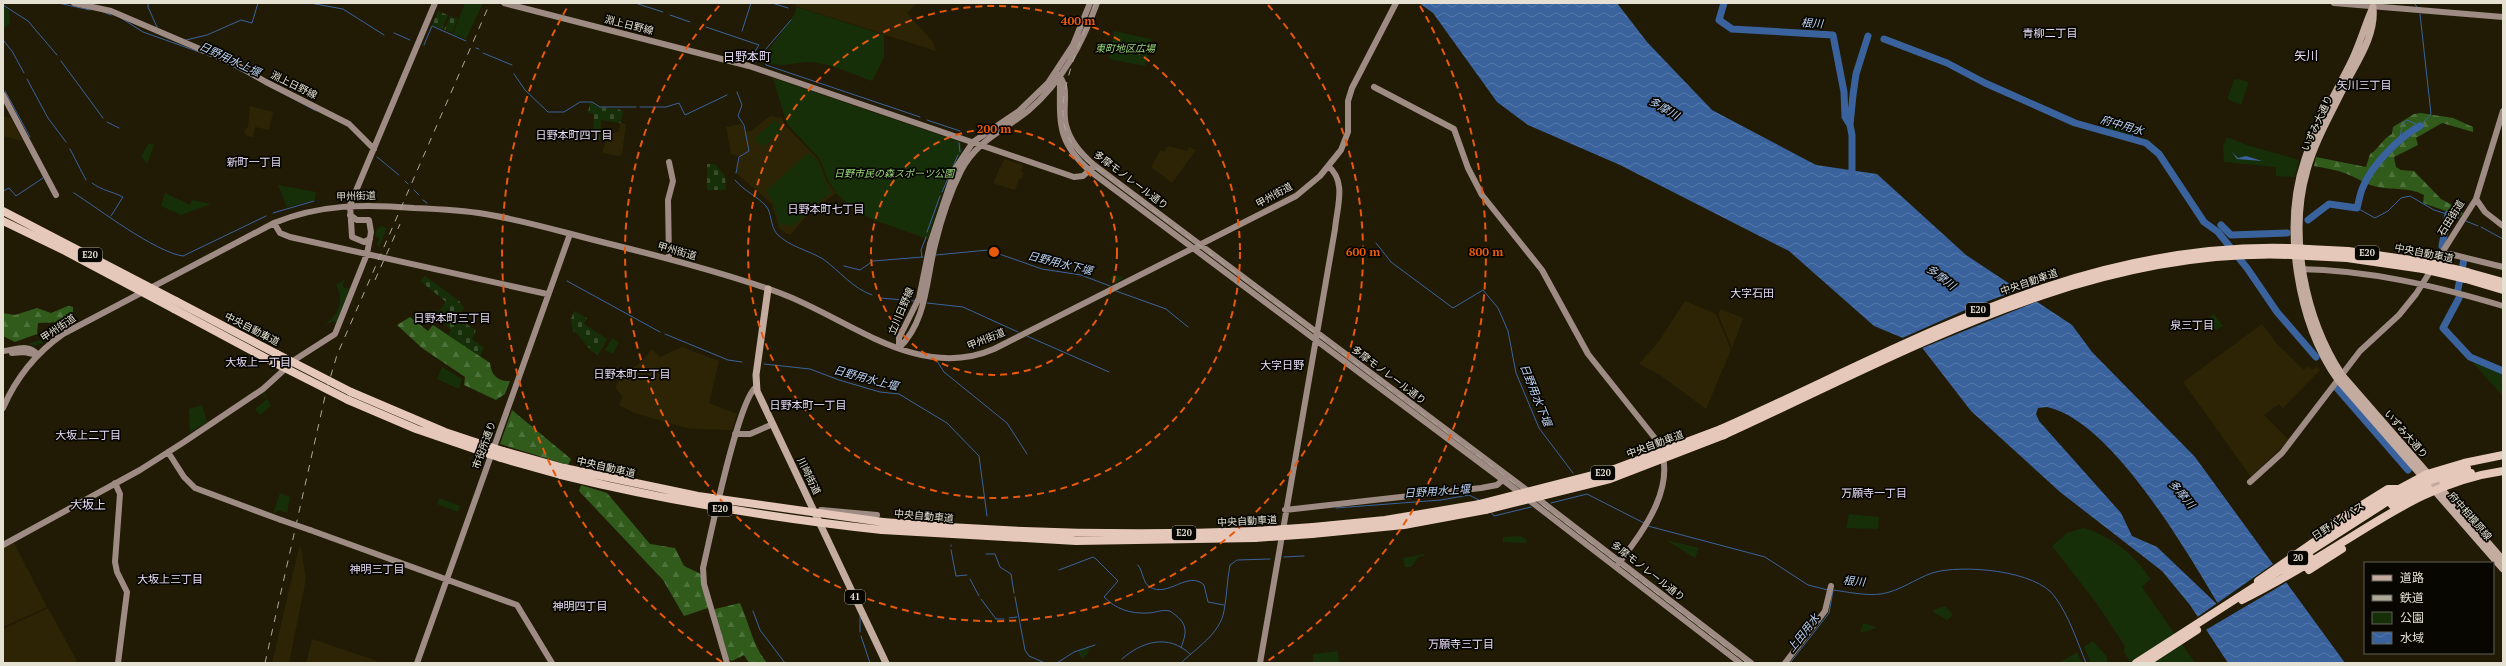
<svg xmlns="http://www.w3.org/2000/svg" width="2506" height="666" font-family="'PT Serif','Noto Sans JP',serif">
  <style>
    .built { fill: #2c2405 }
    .green { fill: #162f09 }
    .forest { fill: url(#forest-firs) }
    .cemetery { fill: url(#cemetery-stones) }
    .water { fill: url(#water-waves); fill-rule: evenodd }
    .pier { fill: #211b05 }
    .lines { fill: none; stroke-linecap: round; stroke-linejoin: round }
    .stream { stroke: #3a639e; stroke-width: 1 }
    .river { stroke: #3a639e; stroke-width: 7 }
    .secondary { stroke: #9e8b83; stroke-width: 6 }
    .primary { stroke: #c4aba0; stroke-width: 7 }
    .highway { stroke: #e6c8ba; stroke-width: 8 }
    .rail { stroke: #ada999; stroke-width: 1; stroke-dasharray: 7 7; stroke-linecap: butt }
    .secondary-bridge { stroke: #9e8b83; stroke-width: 6 }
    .highway-bridge { stroke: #e6c8ba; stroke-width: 8 }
    .ring { fill: none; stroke: #e8590c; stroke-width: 2; stroke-dasharray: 7 5 }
    .labels { text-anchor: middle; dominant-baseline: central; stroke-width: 3.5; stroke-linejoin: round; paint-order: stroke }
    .shield { fill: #080601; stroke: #a29f94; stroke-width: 1 }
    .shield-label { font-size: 9px; font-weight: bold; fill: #e4e1d3 }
    .street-label { font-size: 10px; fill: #e4e1d3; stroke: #080601 }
    .park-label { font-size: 10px; font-style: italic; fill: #98d67d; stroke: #080601 }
    .water-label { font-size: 11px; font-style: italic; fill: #bad2f4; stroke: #080601 }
    .neighbourhood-label { font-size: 11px; fill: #e6daf6; stroke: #080601 }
    .quarter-label { font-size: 12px; fill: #e6daf6; stroke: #080601 }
    .centre { fill: #e8590c; stroke: #080601; stroke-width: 2 }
    .ring-label { font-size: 12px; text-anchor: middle; font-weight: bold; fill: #e8590c; stroke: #080601; stroke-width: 3.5; stroke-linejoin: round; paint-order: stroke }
  </style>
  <defs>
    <pattern id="forest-firs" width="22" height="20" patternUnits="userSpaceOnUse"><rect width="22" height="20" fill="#305b1b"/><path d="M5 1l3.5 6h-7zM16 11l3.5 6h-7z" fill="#4e723b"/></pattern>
    <pattern id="cemetery-stones" width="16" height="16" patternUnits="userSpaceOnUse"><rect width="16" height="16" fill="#162f09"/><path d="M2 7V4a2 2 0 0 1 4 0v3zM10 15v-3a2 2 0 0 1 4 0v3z" fill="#384d2c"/></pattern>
    <pattern id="water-waves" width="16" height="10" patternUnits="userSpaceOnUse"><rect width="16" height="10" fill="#3a639e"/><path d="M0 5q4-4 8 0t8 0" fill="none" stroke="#5679ab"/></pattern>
  </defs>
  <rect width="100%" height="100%" fill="#211b05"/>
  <path class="built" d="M796,3H918L907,13L933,42L936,51L795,6Z
    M250,106L273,112L269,130L255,127L253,137L247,136L244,131L248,127Z
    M3,116L11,118L23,141L3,136Z
    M770,116L782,118L785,125L818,159L827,181L836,193L809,213L791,234H787L779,228L772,204L736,173L740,157L731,154L726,127L742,124L745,132L751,131Z
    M620,123L626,124L622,154L619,156L602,153L608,134L619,132Z
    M1168,146L1187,151L1189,147L1196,150L1172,183L1151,167L1161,150L1164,152Z
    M1004,159L1023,165L1021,172L1024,173L1021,180L1019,179L1015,190L993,183Z
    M1685,301L1716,314L1731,350L1706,409L1660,375L1639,364L1659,341Z
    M1721,309L1743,318L1732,348L1718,314Z
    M2262,324L2277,344L2304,370L2309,366L2312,370L2317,366L2320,370L2283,408L2279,404L2264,415L2289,440L2251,477L2183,382Z
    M682,347L719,361L709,403L737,414L732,430L690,429L634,413L619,405L623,397L615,387L622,375L641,362L652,349L660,357Z
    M14,543L47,607L3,627V548Z
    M299,547L301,548L306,579L289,663H272Z
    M48,608L78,663H3V629Z
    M312,639L377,661L376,663H306Z"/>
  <path class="green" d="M465,3H483L466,39L453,34Z
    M3,6L9,11L10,24L3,29Z
    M797,7L884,35V57L872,81C855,75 836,66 818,63C801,59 785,69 769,63L768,51L794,15Z
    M1114,31L1151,39L1145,66L1109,59Z
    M773,78L960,142L962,151L947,176L928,239L874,220L854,210L836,193L828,180L819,158L787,124Z
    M2237,79L2249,82L2241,105L2229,100L2228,97L2234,80Z
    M2112,117L2135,124L2131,135L2108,130Z
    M775,120L784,129L763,147L754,139Z
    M2227,137L2247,145L2299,160L2295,177L2276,176V167L2224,162L2223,146Z
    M149,143L154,145L147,164L141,156Z
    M808,153L817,160L831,193L810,209L792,227L783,224L780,227L774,204L766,191Z
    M278,185L316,192L315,200L287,207Z
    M165,193L190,205L192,200L211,204L181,215L161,206Z
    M382,226L387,228L379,247L377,245L379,238L375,236L377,229Z
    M1113,274L1123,277V278L1116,283L1110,280Z
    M346,279L342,285L344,288H350C345,301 340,312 336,324L334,321L324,325C338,317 345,300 336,285Z
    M2214,314L2223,326L2216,330L2208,319Z
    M45,338L43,343L35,346L28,344Z
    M612,338L619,342L613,354L605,350Z
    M2475,358L2503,369V396L2474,364Z
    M442,367L462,379L459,389L437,379Z
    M264,392L271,406L260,415L255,409L267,399L262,393Z
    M202,405L207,422L190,432L189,409Z
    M280,493L290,497L287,513L279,510L273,514Z
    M439,498L460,506L458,512L437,504Z
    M1849,514L1879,517L1878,529L1846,528Z
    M2083,528C2108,534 2138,557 2150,579L2142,587L2195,663H2131L2124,652L2125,646L2097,604L2052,546L2067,533Z
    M1521,536L1527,540L1526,543L1503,542V537Z
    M1666,540L1699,548L1695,558Z
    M1424,554L1425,556L1418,557L1411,567H1405L1403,558Z
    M1945,606L1953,615L1947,620L1933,612V610Z
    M1863,623L1876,627V628L1860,633Z
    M2093,641L2107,657V663H2091L2084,647Z
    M1089,647L1088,653L1082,659L1078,651Z
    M1338,651L1339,663H1313V654Z
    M2077,652L2082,663H2059Z"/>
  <path class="forest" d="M2421,113L2453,118L2473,127V132L2442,123L2416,138L2418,145L2394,157L2396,167L2401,170L2414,171L2441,199L2458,208L2463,213L2460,216L2423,203L2424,195C2409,187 2393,190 2378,187C2366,185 2358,178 2347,174C2337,170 2325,168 2314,166L2316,157L2366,167L2370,154C2379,149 2382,139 2392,134L2393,127L2414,114Z
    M68,306L73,307V316L64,322L38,323L37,334L15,342L3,336V313L15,315L37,308L51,313Z
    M410,317L428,331L433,325L490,363C491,375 498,382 510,381L505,394L496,400L464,385L465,377L422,348L397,325Z
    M512,410L571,459L568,465L500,444Z
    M581,485L607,493L650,544L675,548L684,566L701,574L708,608L684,616L663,580L579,491Z
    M740,603C749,623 753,646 767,663H749L744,655L732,661L728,659L714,615L715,609Z"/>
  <path class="cemetery" d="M438,11L448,15L442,29L432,25Z
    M450,16L458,19L452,33L444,29Z
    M590,102L598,107L619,109L623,112L621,123L601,120L600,140L593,139L594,114L588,113Z
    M707,164H715L725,176L726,190H707Z
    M425,276L459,301L464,308L457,319L476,330L472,339L484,348L480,356L448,335L451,330L436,315L446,302L420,281Z
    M574,311L587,318L584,324L607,339L598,355C586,349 584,338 573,331L571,319Z"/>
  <path class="water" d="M1419,3H1617L1647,42L1712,110L1816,165L1877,174L1966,255L2072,325L2092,352L2195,457L2345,663H2228L2190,605L2162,571L2060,492L1971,411L1920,345L1874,326L1789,251L1620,165L1528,125L1497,102L1433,13ZM2047,407C2112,421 2187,552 2220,607L2157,547L2132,536L2121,513L2039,421L2036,414L2038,408Z
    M2232,152L2238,158L2246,156L2262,161L2237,159Z"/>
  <path class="pier" d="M2021,289L2038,301L1920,349L1900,339L1972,307Z
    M2273,564L2287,582L2204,631L2196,618Z"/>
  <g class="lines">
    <path class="stream" d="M58,3L90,10
      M148,3V7L157,27
      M310,3L343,9L384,35
      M635,3L663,12
      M772,3L788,8
      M2414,3L2417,7
      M3,5L28,21L57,55
      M103,12L111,15
      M670,15L690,22
      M121,18L143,32L202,53
      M791,20L765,50L766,65L920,117
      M706,27L759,45L750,59
      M742,31L751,3
      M394,33L410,40
      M3,40L12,51L24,73
      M186,40L207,35L241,20L252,23L258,3
      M424,45L432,26L466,41
      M476,48L479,49
      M483,53L512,65
      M61,61L103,118
      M224,62L316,111
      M514,74L525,90L548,112H564L580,102H592L600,107H636
      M27,79L48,118L66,142
      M5,91L30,137
      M640,107H666L679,103L685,115L727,95
      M927,120L960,131
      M107,122L119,128
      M2131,139L2136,125
      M2400,139L2402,124L2407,120L2420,126L2431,114L2420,14
      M959,143L960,152
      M70,149L86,180
      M377,157L399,175
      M736,173L739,157L749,151L744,125L738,116L742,105L737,92
      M735,180C744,191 757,196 766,206C772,213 770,226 777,234C790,247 808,250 823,259C840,271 852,288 872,295
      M405,181L408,184
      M92,183C103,191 111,191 123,197L111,216
      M414,190L419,195
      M3,191L9,188L16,196L43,178
      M942,192L958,155
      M74,193C99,209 155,252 183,256L266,216
      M423,200L427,203
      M2357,208L2375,218L2388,211L2401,198L2410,196L2434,210L2459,218
      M273,213L314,201
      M2466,221L2478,226
      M2481,227L2503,239
      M927,232L940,196
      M1376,243L1391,262L1453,308L1483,290L1498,308L1508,331L1516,373L1539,428L1573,473
      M936,255L988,250L1042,269L1081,275L1110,286
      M922,257L921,250L926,237
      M844,266L860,270L873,261L923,257
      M567,281L660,332
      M1116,291L1166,309L1188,327
      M880,298L915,301
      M927,303L963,307L1018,332
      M665,334L728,360L742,362
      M1027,336L1109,372
      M937,361L944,372L1007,423L1027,454
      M764,364L810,369L839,380L880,392L899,394L947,423L979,456L987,516
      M1551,503L1587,494L1644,523
      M1336,508L1441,500L1469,495L1481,501
      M1491,512L1494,516L1531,507
      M1648,526L1765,557L1808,585L1828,590
      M951,545V546
      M951,550L956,576L967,575
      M986,554H995L1000,567L1011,574L1014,593
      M1284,557L1304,556
      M1138,565C1143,571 1143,584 1150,587C1168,598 1188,570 1204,585L1208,602L1224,605
      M1059,570L1093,557L1096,559L1118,581L1104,597C1116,609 1130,614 1148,613C1156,613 1161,609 1170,611C1187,623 1188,629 1181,648
      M970,579L979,596
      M1833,590C1848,592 1866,596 1881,594C1900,591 1915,579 1932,573C1961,564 2037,570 2055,597C2069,616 2077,641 2086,663
      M1015,597L1025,650L1029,656L1045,663
      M981,599L996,619H1004
      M753,611L760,630L785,663
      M860,617V632
      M1009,618L1017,617
      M861,636L870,663
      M1122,659C1141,642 1168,633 1190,654
      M1057,663L1074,652L1095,645
      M1181,663C1196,648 1220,634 1224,611C1227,596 1227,580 1230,565L1237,560L1270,559
      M1790,663L1829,613L1833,591"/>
    <path class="river" d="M1724,3L1719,20L1732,29L1833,35L1844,92L1845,117L1850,125
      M1884,39L1947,63L1985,83L2075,123L2146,143L2159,154L2204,222L2218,232L2247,268L2277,312L2316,357
      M1852,180V135L1850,125L1853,95L1856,74L1868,36
      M2308,220L2329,204L2357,208C2359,201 2360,193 2363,187C2371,166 2400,136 2420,126
      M2221,225L2231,235L2287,233
      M2442,246L2448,214
      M2458,289L2464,259
      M2459,298L2443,328L2470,357L2503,371
      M2336,387L2408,470"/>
    <path class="secondary" d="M74,3L111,11L235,64L266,82L349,124L374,149
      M504,3L749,66L1074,177L1083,176L1092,168
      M2334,3L2503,17
      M1056,72C1072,87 1061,106 1066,125C1070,142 1081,154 1094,165L1524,488L1751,663
      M1060,80C1060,122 1056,141 1090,171L1503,480L1740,663
      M1374,87L1454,129L1468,168L1482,195L1542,270L1588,354L1658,442C1679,485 1643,531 1619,563
      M3,95L56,195
      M2476,199L2485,212L2503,226
      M274,223L280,233L290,237L547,294
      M370,239L364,242L352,237L350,205L435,3
      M2442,252L2503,267
      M669,259L668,200L673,181L669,162
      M2299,269C2369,270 2436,286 2503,306
      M899,348C927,321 926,280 935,245C941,220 950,193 961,171C976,141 1003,131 1028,111C1062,82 1082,44 1097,3
      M899,348V338L919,298L930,244L955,169L973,142L1019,111L1048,83L1073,45L1090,3
      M3,351C15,350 29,343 38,355
      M12,353L24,352L38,355
      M3,408C16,378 36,353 63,334L274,223C320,204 365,204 414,208C438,209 462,210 485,214C527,221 569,234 610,244C667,258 725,273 780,293C848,318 918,382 994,349L1296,196L1320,176L1341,150L1348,132V101L1352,88L1396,3
      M735,434H750L773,424
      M168,452L184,477L195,488L281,520
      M2250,482L2282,453L2360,351L2399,315L2416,294L2476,199L2503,111
      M115,483L120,494L115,562L117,572L127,592L118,663
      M821,510L877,515
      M1285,510L1481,488L1497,485L1505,478
      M310,530L517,605L552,663
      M3,545L140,470L184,442L263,389L296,359L335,334L367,254L371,232L369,220H357L350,215
      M417,663L570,234
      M727,663L704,584L703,568C710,538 738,400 756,387
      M1260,663L1335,229C1337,207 1347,181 1328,166
      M1785,663L1825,611L1831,586"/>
    <path class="primary" d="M2373,7C2365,25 2360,43 2352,60C2336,93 2316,125 2305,159C2282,226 2297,322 2338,380L2503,569
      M2373,8C2376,36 2356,63 2344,87C2331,114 2315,141 2307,170C2288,235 2305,319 2342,375L2503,560
      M768,289L756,375L757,391L886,663"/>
    <path class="highway" d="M2308,249L2348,251L2426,262
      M2308,256L2347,258L2423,269
      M2467,272L2503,282
      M2466,279L2503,290
      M176,301L277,354
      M174,309L273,362
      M351,392L445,432L484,445
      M348,400L416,429L483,452
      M1721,429C1908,346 2077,242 2290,248
      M1724,435C1904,353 2086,247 2291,255
      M503,451L564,468
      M501,458L561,475
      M883,522C1007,533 1131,536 1256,531
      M2333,523L2388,489H2397
      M1313,527L1385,520L1480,504
      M882,530L1076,541L1255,538
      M1312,534L1404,525L1485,510
      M2309,570L2342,549
      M2258,581L2311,544L2399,489L2427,474L2464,463L2503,455
      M2242,600C2276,583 2308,564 2340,544C2393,511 2439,480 2503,471"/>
    <path class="rail" d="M1095,3C1083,37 1055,93 1065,128C1068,139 1074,148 1082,157L1500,472L1747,663
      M375,280L400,224
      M265,663L326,392L337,355L490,3"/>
    <path class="secondary-bridge" d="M281,520L310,530"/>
    <path class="highway-bridge" d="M3,211L176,301
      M3,221L65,251L174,309
      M2290,248L2308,249
      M2291,255L2308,256
      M2426,262L2467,272
      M2423,269L2466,279
      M277,354L351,392
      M273,362L348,400
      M484,445L503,451
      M483,452L501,458
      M564,468L698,496L883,522
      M561,475C667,501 773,518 882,530
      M2443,481L2471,473
      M1480,504L1609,471L1721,429
      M2392,505L2428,487
      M1485,510L1610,479L1724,435
      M1256,531L1313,527
      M1255,538L1312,534
      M2286,573L2310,557
      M2136,663L2385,503L2425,482L2467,468
      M2146,663L2197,630"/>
  </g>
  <g class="ring">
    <circle cx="994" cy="252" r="123"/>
    <circle cx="994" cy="252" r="246"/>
    <path d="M1268 5A369 369 0 1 1 720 5"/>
    <path d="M722 662A492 492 0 0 1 568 6M1420 6A492 492 0 0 1 1266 662"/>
  </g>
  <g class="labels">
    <g class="shield">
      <rect x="2355" y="246" width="24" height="14" rx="3"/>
      <rect x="78" y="248" width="24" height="14" rx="3"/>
      <rect x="1966" y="303" width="24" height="14" rx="3"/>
      <rect x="1591" y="466" width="24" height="14" rx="3"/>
      <rect x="708" y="502" width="24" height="14" rx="3"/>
      <rect x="1172" y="526" width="24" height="14" rx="3"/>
      <rect x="2288" y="551" width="20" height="14" rx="3"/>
      <rect x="845" y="590" width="20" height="14" rx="3"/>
    </g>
    <g class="shield-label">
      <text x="2367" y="253">E20</text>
      <text x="90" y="255">E20</text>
      <text x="1978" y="310">E20</text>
      <text x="1603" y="473">E20</text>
      <text x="720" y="509">E20</text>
      <text x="1184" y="533">E20</text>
      <text x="2298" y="558">20</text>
      <text x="855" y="597">41</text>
    </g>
    <g class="street-label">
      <text transform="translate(629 25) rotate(14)">淵上日野線</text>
      <text transform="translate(294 85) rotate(26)">淵上日野線</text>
      <text transform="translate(2317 123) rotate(-65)">いずみ大通り</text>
      <text transform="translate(1131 180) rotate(37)">多摩モノレール通り</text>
      <text transform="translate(1274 195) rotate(-29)">甲州街道</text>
      <text transform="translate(356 196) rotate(-2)">甲州街道</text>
      <text transform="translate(2451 218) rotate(-58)">石田街道</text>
      <text transform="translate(677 251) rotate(16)">甲州街道</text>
      <text transform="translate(2424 253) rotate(11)">中央自動車道</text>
      <text transform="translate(2029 282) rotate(-19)">中央自動車道</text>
      <text transform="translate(901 311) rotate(-67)">立川日野線</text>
      <text transform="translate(58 328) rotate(-34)">甲州街道</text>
      <text transform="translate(252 329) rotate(27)">中央自動車道</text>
      <text transform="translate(986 339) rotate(-22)">甲州街道</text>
      <text transform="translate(1389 375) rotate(37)">多摩モノレール通り</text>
      <text transform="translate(2406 434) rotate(49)">いずみ大通り</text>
      <text transform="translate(1655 444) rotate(-20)">中央自動車道</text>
      <text transform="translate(484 445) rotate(-70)">市役所通り</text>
      <text transform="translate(606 467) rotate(13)">中央自動車道</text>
      <text transform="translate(809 476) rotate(64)">川崎街道</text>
      <text transform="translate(924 516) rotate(5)">中央自動車道</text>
      <text transform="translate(2470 516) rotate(49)">府中相模原線</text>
      <text transform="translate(1247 521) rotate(-3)">中央自動車道</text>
      <text transform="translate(2338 521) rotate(-33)">日野バイパス</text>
      <text transform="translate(1648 571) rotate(38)">多摩モノレール通り</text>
    </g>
    <g class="park-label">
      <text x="1125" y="48">東町地区広場</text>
      <text x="894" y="173">日野市民の森スポーツ公園</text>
    </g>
    <g class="water-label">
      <text transform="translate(1812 23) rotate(4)">根川</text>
      <text transform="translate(230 59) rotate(25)">日野用水上堰</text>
      <text transform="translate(1664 108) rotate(30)">多摩川</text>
      <text transform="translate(2122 125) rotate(16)">府中用水</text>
      <text transform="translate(1060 263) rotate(14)">日野用水下堰</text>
      <text transform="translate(1941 277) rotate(37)">多摩川</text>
      <text transform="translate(866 378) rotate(15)">日野用水上堰</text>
      <text transform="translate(1536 395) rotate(68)">日野用水下堰</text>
      <text transform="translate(1437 491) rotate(-4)">日野用水上堰</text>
      <text transform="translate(2182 494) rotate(50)">多摩川</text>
      <text transform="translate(1854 581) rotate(5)">根川</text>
      <text transform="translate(1803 633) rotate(-52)">上田用水</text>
    </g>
    <g class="neighbourhood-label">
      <text x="2050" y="33">青柳二丁目</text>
      <text x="2364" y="85">矢川三丁目</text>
      <text x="574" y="135">日野本町四丁目</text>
      <text x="254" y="162">新町一丁目</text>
      <text x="826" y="209">日野本町七丁目</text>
      <text x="1752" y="293">大字石田</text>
      <text x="452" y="318">日野本町三丁目</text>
      <text x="2192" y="325">泉三丁目</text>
      <text x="258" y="362">大坂上一丁目</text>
      <text x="1282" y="365">大字日野</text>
      <text x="632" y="374">日野本町二丁目</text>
      <text x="808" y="405">日野本町一丁目</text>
      <text x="88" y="435">大坂上二丁目</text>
      <text x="1874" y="493">万願寺一丁目</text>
      <text x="377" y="569">神明三丁目</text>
      <text x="170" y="579">大坂上三丁目</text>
      <text x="580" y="606">神明四丁目</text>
      <text x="1461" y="644">万願寺三丁目</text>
    </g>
    <g class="quarter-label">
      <text x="2306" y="55">矢川</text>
      <text x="747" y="56">日野本町</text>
      <text x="88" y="504">大坂上</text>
    </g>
  </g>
  <circle cx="994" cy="252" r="6" class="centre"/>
  <g class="ring-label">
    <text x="1078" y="25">400 m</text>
    <text x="994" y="133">200 m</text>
    <text x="1363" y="256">600 m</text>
    <text x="1486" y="256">800 m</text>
  </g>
  <rect width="2506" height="666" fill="none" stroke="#e4e1d3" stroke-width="8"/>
  <rect x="2364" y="562" width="130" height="92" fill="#080601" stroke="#605e55"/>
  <rect x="2372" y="575" width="20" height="6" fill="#c4aba0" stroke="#605e55"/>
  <text x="2400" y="582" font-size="12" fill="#e4e1d3">道路</text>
  <rect x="2372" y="595" width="20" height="6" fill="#ada999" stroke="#605e55"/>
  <text x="2400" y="602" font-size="12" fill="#e4e1d3">鉄道</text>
  <rect x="2372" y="612" width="20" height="12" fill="#162f09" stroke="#605e55"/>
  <text x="2400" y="622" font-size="12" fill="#e4e1d3">公園</text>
  <rect x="2372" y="632" width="20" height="12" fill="url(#water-waves)" stroke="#605e55"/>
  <text x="2400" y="642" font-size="12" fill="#e4e1d3">水域</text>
</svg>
